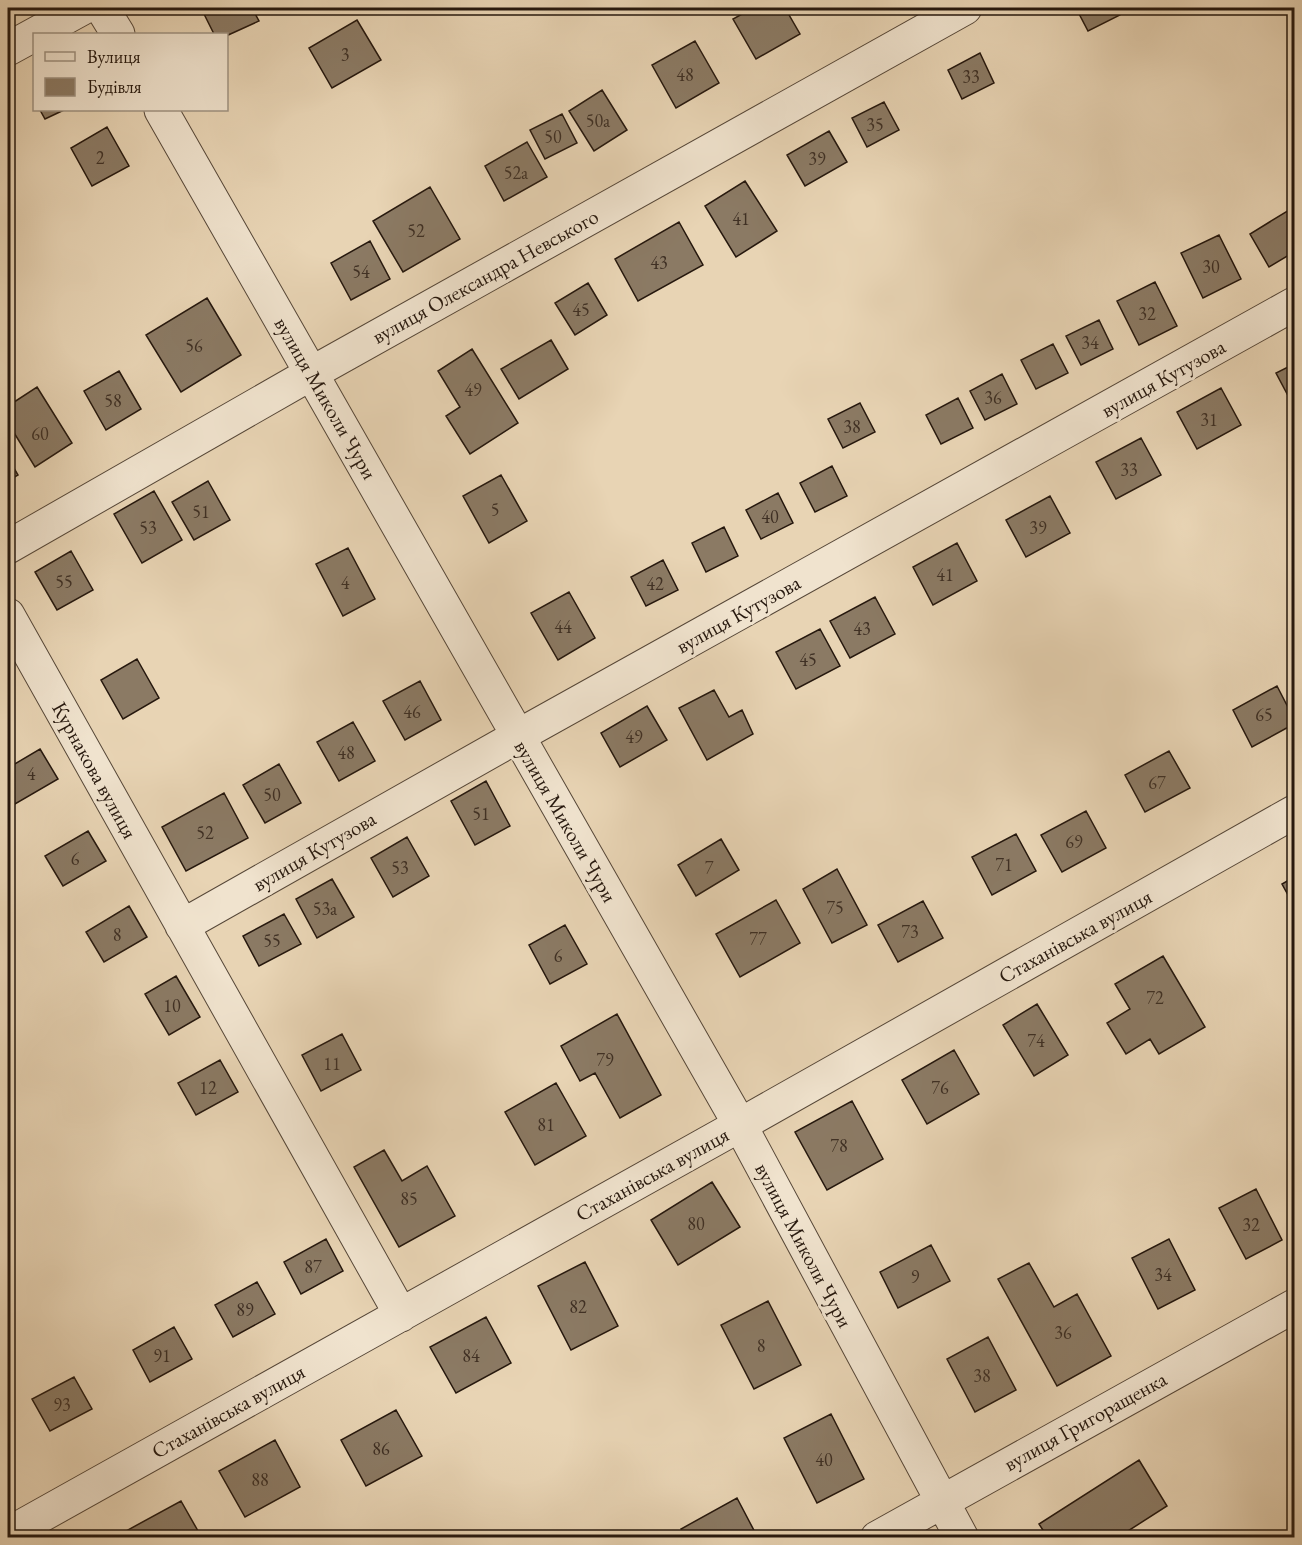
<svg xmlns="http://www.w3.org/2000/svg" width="1302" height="1545" font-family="'EB Garamond',serif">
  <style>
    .building { fill: #8b7a64; stroke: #26180e; stroke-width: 1.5 }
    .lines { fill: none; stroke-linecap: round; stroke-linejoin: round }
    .minor-casing { stroke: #564738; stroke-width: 35 }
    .minor { stroke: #f0e3ce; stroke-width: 33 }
    .labels { text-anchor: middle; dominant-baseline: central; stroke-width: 6; stroke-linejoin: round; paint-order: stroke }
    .number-label { font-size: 18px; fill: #3f3024 }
    .street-label { font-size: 21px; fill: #26180e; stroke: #f0e3ce }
  </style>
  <rect width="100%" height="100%" fill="#e8d4b4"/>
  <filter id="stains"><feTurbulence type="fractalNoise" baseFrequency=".00333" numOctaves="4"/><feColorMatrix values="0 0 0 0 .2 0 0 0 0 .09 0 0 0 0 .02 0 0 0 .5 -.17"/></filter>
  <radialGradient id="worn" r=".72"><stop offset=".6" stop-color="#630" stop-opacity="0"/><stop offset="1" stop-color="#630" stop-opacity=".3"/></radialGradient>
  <path class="building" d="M201,8H252L259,21L226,36V34H214Z
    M753,8H785L800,34L756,59L733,19Z
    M1076,8H1117L1120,15L1088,31Z
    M357,20L381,60L332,88L309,48Z
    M695,41L719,83L676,108L652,65Z
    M980,53L994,83L962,99L948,70Z
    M602,90L627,130L594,151L569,111Z
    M884,102L899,130L867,147L852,118Z
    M40,110H64L45,119Z
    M562,114L577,143L545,159L530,130Z
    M107,127L129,166L92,186L71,148Z
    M829,131L847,162L805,186L787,155Z
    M527,142L547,177L504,201L485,166Z
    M745,181L777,231L736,257L705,206Z
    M430,187L460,239L403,272L373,221Z
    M1294,207V252L1269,267L1250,234Z
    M679,222L703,265L638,301L615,259Z
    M1219,235L1241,279L1203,298L1181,253Z
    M370,241L390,279L351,300L331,263Z
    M1155,282L1177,326L1139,345L1117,301Z
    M588,283L607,315L575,335L555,303Z
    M207,298L241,355L181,392L146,335Z
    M1099,320L1113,349L1081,365L1066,336Z
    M551,340L568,369L519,399L501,369Z
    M1053,344L1068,373L1036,389L1021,360Z
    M472,349L518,423L470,454L446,416L460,407L438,371Z
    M1294,364V407L1276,373Z
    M119,371L141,409L106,430L84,391Z
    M1002,374L1017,404L985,420L970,391Z
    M37,387L72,443L35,467L8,423V406Z
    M1221,388L1241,425L1197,449L1177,412Z
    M958,398L973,428L941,444L926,415Z
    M860,403L875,432L843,448L828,419Z
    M1141,438L1161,475L1116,499L1096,462Z
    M8,458L18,475L8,481Z
    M832,466L847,496L815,512L800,483Z
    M501,475L527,521L489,543L463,496Z
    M208,481L230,520L194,540L172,502Z
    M154,491L182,540L142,563L114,514Z
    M778,493L793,523L761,539L746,510Z
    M1050,496L1070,533L1026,557L1006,520Z
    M724,527L738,556L706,572L692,543Z
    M957,543L977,581L933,605L913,567Z
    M348,548L375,599L343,616L316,564Z
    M71,551L93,590L57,610L35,572Z
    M663,560L678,590L646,606L631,577Z
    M569,592L595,638L558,660L531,613Z
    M875,597L895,634L850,658L830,621Z
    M820,629L840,666L796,689L776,652Z
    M137,659L159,698L123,719L101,680Z
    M420,681L441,720L405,740L383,701Z
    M1277,686L1294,719V724L1252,747L1233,710Z
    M714,690L729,717L742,710L753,734L707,760L679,708Z
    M647,706L667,740L620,767L601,733Z
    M353,722L375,761L339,781L317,742Z
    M40,749L58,779L15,804L8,791V768Z
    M1169,751L1190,788L1145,812L1125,775Z
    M279,764L301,803L265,823L243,785Z
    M486,781L510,826L475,845L451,801Z
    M224,793L248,838L186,871L162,827Z
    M1086,811L1106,848L1062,872L1041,835Z
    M88,831L106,861L63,886L45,856Z
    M1016,834L1036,871L992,895L972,857Z
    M407,837L429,876L393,897L371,858Z
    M721,839L739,870L696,896L678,865Z
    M837,869L867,925L832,943L803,889Z
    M1294,877V906L1282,884Z
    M332,879L354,917L317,938L296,899Z
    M776,900L800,943L740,977L716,934Z
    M923,901L943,938L898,962L878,925Z
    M129,906L147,937L104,962L86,932Z
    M284,914L301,944L259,966L243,936Z
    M565,925L587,964L550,984L529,945Z
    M1163,956L1205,1027L1159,1054L1150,1039L1126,1054L1107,1023L1130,1009L1115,984Z
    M176,976L200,1017L169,1035L145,994Z
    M1037,1004L1068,1055L1034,1076L1003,1025Z
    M617,1014L661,1095L620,1118L595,1073L580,1081L561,1046Z
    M342,1034L361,1070L321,1091L302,1055Z
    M954,1050L979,1094L927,1124L902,1080Z
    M220,1060L238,1092L196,1115L178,1083Z
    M556,1083L586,1136L535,1165L505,1112Z
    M852,1101L883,1159L827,1190L795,1132Z
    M384,1150L402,1181L427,1166L455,1216L399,1247L354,1167Z
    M712,1182L740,1227L678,1265L651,1220Z
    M1256,1189L1282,1240L1246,1259L1219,1208Z
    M326,1239L343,1271L301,1294L284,1262Z
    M1169,1239L1195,1290L1158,1309L1132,1258Z
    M931,1245L950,1281L898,1308L880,1272Z
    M585,1262L618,1326L571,1350L538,1286Z
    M1029,1263L1054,1307L1077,1294L1111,1356L1057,1386L998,1279Z
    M257,1282L275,1314L233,1337L215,1305Z
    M768,1301L801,1365L754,1389L721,1325Z
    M486,1317L511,1363L456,1393L430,1347Z
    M174,1327L192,1359L150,1382L133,1350Z
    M988,1337L1016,1390L975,1412L947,1359Z
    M74,1377L92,1409L50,1431L32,1399Z
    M396,1410L422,1456L366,1486L341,1440Z
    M831,1414L864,1479L817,1503L784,1438Z
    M275,1440L300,1487L245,1517L219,1471Z
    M1139,1460L1167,1506L1117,1538H1048L1039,1524Z
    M737,1498L758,1538H686L681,1529Z
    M181,1501L202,1538H129L126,1531Z"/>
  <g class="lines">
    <g class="minor-casing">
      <path id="minor" d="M102,8L118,34
        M8,49L83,8
        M161,110L740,1125L962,1538
        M8,547L312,373L965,8
        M8,615L401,1315
        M182,926L518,736L1294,304
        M8,1534L740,1125L1294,812
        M877,1538L1294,1306"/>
    </g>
    <use href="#minor" class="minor"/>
  </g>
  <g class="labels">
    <g class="number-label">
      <text x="345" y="54">3</text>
      <text x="685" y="74">48</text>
      <text x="971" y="76">33</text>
      <text x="598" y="120">50а</text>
      <text x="875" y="124">35</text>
      <text x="553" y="136">50</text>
      <text x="100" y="157">2</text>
      <text x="817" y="158">39</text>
      <text x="516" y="172">52а</text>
      <text x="741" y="218">41</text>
      <text x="416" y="230">52</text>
      <text x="659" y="262">43</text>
      <text x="1211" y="266">30</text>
      <text x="361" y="271">54</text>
      <text x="581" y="309">45</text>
      <text x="1147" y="313">32</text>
      <text x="1090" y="342">34</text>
      <text x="194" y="345">56</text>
      <text x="473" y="389">49</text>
      <text x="993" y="397">36</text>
      <text x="113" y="400">58</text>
      <text x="1209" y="419">31</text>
      <text x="852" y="426">38</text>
      <text x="40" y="433">60</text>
      <text x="1129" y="469">33</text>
      <text x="495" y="509">5</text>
      <text x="201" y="511">51</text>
      <text x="770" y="516">40</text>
      <text x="148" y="527">53</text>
      <text x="1038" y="527">39</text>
      <text x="945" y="574">41</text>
      <text x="64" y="581">55</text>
      <text x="345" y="582">4</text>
      <text x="655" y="583">42</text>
      <text x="563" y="626">44</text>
      <text x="862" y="628">43</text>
      <text x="808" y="659">45</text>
      <text x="412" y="711">46</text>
      <text x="1264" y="714">65</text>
      <text x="634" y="736">49</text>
      <text x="346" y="752">48</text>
      <text x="31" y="773">4</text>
      <text x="1157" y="782">67</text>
      <text x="272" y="794">50</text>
      <text x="481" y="813">51</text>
      <text x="205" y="832">52</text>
      <text x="1074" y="841">69</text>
      <text x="75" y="858">6</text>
      <text x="1004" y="864">71</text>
      <text x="400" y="867">53</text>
      <text x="709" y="867">7</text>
      <text x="835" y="907">75</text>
      <text x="325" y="908">53а</text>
      <text x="910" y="931">73</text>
      <text x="117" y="934">8</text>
      <text x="758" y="938">77</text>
      <text x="272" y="940">55</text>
      <text x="558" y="955">6</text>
      <text x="1155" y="997">72</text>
      <text x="172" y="1005">10</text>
      <text x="1036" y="1040">74</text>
      <text x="605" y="1059">79</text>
      <text x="332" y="1063">11</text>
      <text x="208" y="1087">12</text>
      <text x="940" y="1087">76</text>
      <text x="546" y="1124">81</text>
      <text x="839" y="1145">78</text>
      <text x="409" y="1198">85</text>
      <text x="696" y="1223">80</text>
      <text x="1251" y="1224">32</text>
      <text x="313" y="1266">87</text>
      <text x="1163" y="1274">34</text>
      <text x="915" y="1276">9</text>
      <text x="578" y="1306">82</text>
      <text x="245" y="1309">89</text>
      <text x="1063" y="1332">36</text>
      <text x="761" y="1345">8</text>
      <text x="162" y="1355">91</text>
      <text x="471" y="1355">84</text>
      <text x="982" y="1375">38</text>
      <text x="62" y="1404">93</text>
      <text x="381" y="1448">86</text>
      <text x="824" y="1459">40</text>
      <text x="260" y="1479">88</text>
    </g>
    <g class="street-label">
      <text transform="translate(485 276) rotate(-29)">вулиця Олександра Невського</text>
      <text transform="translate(1163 378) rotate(-29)">вулиця Кутузова</text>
      <text transform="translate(326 398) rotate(60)">вулиця Миколи Чури</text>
      <text transform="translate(738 614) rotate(-29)">вулиця Кутузова</text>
      <text transform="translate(95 770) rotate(61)">Курнакова вулиця</text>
      <text transform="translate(566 821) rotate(60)">вулиця Миколи Чури</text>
      <text transform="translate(314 851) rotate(-30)">вулиця Кутузова</text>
      <text transform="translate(1075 936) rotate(-29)">Стаханівська вулиця</text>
      <text transform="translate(652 1174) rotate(-29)">Стаханівська вулиця</text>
      <text transform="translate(804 1245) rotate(62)">вулиця Миколи Чури</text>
      <text transform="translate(228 1411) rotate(-29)">Стаханівська вулиця</text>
      <text transform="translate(1085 1421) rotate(-29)">вулиця Григоращенка</text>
    </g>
  </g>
  <rect width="1302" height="1545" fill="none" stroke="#e8d4b4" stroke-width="30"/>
  <rect x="9" y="9" width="1284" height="1527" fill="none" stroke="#26180e" stroke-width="3"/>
  <rect x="15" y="15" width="1272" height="1515" fill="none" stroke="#26180e" stroke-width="1.5"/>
  <rect x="33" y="33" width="195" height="78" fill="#f0e3ce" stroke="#9f9281" stroke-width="1.5"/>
  <rect x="45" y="52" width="30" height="9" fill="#f0e3ce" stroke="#9f9281" stroke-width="1.5"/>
  <text x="87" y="63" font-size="18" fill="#26180e">Вулиця</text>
  <rect x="45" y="78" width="30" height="18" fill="#8b7a64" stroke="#9f9281" stroke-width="1.5"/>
  <text x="87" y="93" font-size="18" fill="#26180e">Будівля</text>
  <rect width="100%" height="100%" filter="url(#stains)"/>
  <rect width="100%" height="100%" fill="url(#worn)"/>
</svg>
